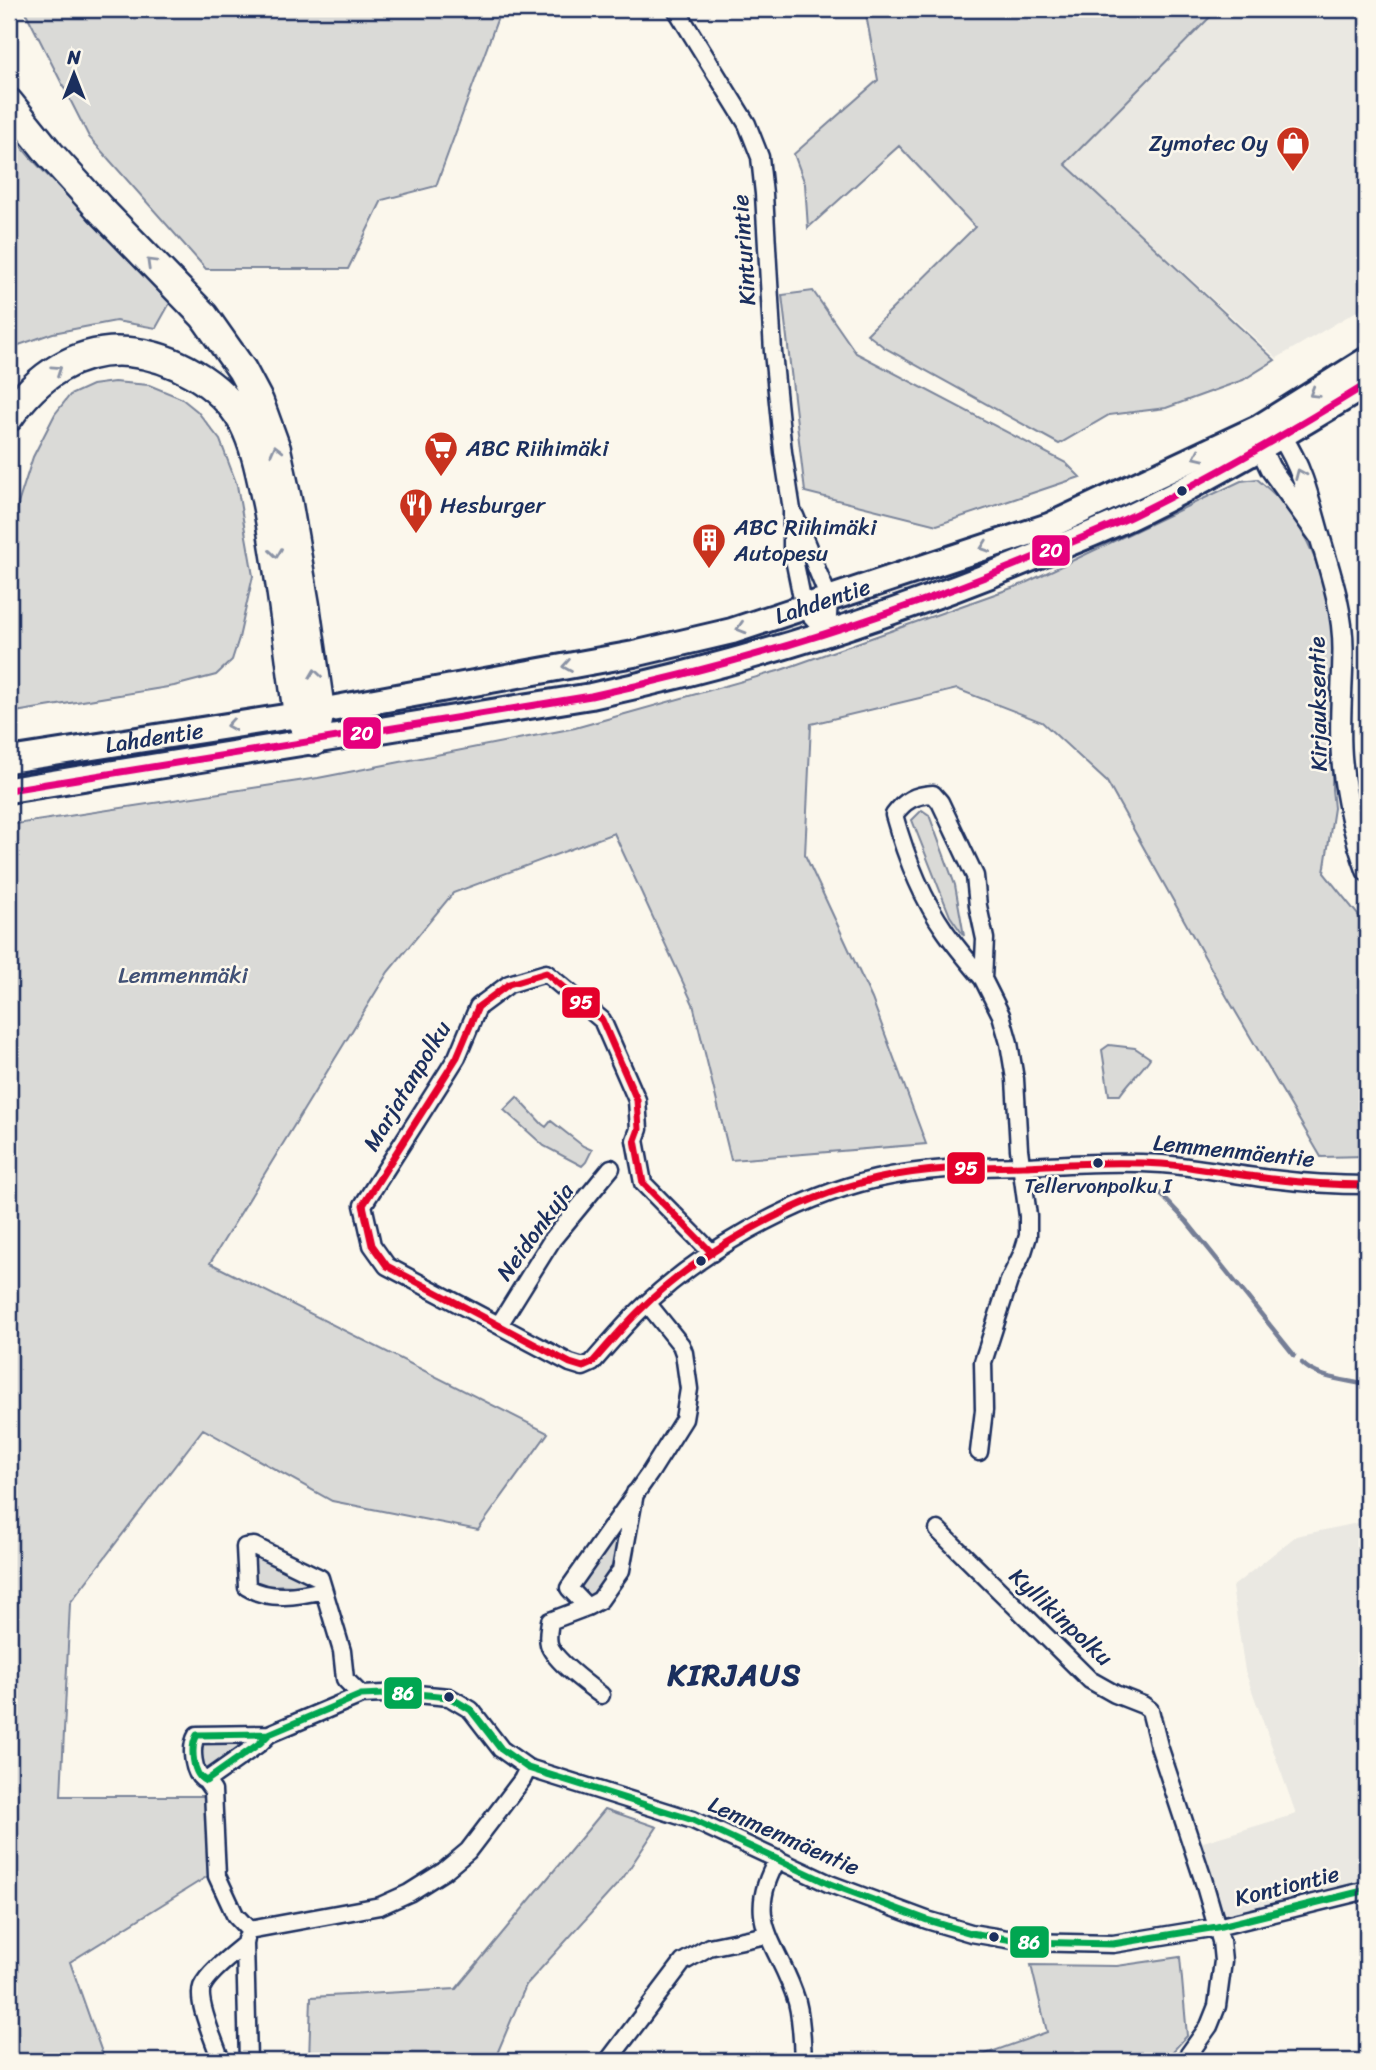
<svg xmlns="http://www.w3.org/2000/svg" width="1376" height="2070" font-family="Sriracha,sans-serif">
  <style>
    .built { fill: #eae8e2 }
    .green { fill: #dadad7; stroke: #7a849a; stroke-width: 2 }
    .lines { fill: none; stroke-linecap: round; stroke-linejoin: round }
    .stream { stroke: #747e96; stroke-width: 4.5 }
    .minor-casing { stroke: #1b2f5e; stroke-width: 21 }
    .tertiary-casing { stroke: #1b2f5e; stroke-width: 24 }
    .primary-casing { stroke: #1b2f5e; stroke-width: 30 }
    .motorway-casing { stroke: #1b2f5e; stroke-width: 33 }
    .minor { stroke: #fbf7ec; stroke-width: 16 }
    .tertiary { stroke: #fbf7ec; stroke-width: 19 }
    .primary { stroke: #fbf7ec; stroke-width: 24 }
    .motorway { stroke: #fbf7ec; stroke-width: 28 }
    .bus-1-casing { stroke: #fbf7ec; stroke-width: 12 }
    .bus-2-casing { stroke: #fbf7ec; stroke-width: 12 }
    .bus-3-casing { stroke: #fbf7ec; stroke-width: 12 }
    .bus-1 { stroke: #e4002b; stroke-width: 7 }
    .bus-2 { stroke: #00a651; stroke-width: 7 }
    .bus-3 { stroke: #e5007d; stroke-width: 7 }
    .oneway { stroke: #8b93a5 }
    .bus-dot { fill: #1b2f5e; stroke: #fbf7ec; stroke-width: 2.5 }
    .labels { text-anchor: middle; dominant-baseline: central; stroke-width: 5; stroke-linejoin: round; paint-order: stroke }
    .bus-label { font-size: 21px; fill: #1b2f5e; stroke: #fbf7ec }
    .poi-label { font-size: 23px; fill: #1b2f5e; stroke: #fbf7ec; text-anchor: start }
    .street-label { font-size: 23px; fill: #1b2f5e; stroke: #fbf7ec }
    .park-label { font-size: 23px; fill: #415176; stroke: #fbf7ec }
    .district-label { font-size: 30px; font-weight: bold; letter-spacing: 2px; fill: #1b2f5e; stroke: #fbf7ec }
    .line-badge { stroke: #fbf7ec; stroke-width: 2.5 }
    .badge-label { font-size: 19px; text-anchor: middle; font-weight: bold; fill: #fff }
  </style>
  <rect width="100%" height="100%" fill="#fbf7ec"/>
  <filter id="ink" filterUnits="userSpaceOnUse"><feTurbulence type="fractalNoise" baseFrequency=".0143" numOctaves="2"/><feDisplacementMap in="SourceGraphic" scale="14" xChannelSelector="R" yChannelSelector="G"/><feConvolveMatrix kernelMatrix="1 2 1 2 8 2 1 2 1" color-interpolation-filters="sRGB"/></filter>
  <g filter="url(#ink)">
    <path class="built" d="M1218,9H1367V305L1277,358L1065,164Z
      M1367,1521V1890L1217,1927L1193,1845L1296,1814L1245,1671L1232,1587L1296,1536Z"/>
    <path class="green" d="M24,9H501L436,186L382,200L348,269H206L89,137Z
      M865,9H1218L1065,164L1275,360L1243,380L1166,408L1109,415L1059,444L885,348L867,334L975,227L899,146L808,228L805,184L794,154L878,80Z
      M9,132L30,157L170,303L156,328L116,321L53,333L13,347L9,354Z
      M813,291L856,353L1066,463L1080,477L937,525L805,492L782,295Z
      M114,382L149,385L181,398L197,411L220,440L237,485L253,576L239,638L232,660L216,675L174,686L9,713V557L18,504L33,457L55,414L70,395L92,385Z
      M1257,479C1266,487 1277,495 1284,505C1349,586 1333,692 1332,789L1334,808L1324,873L1367,926V1156L1321,1157L1227,997L1107,782L1042,722L957,689L811,724L805,855L872,999L926,1144L731,1160L693,1004L614,833L453,893L388,972L210,1263L548,1433L478,1530L332,1501L203,1429L70,1603L61,1796H207L208,1876L70,1962L105,2061H9V825L318,778L575,728L778,671L1023,584L1241,481Z
      M922,810L929,815L955,885L964,936L950,916L912,820Z
      M1109,1045L1135,1048L1150,1058C1142,1071 1129,1081 1120,1095H1109L1102,1050Z
      M517,1097L542,1124L546,1127L551,1121L583,1146L592,1150L586,1162L582,1166L544,1146L504,1110Z
      M623,1522L617,1563L591,1596L579,1593V1585Z
      M255,1553L313,1580V1585L308,1589C295,1585 274,1583 262,1590L255,1588L251,1556Z
      M203,1741L255,1742L203,1774L199,1748Z
      M605,1809L657,1827L623,1878L526,1985L494,2061H309L311,1997L456,1989Z
      M1180,1957L1187,2036L1164,2061H966L1047,2032L1031,1965L1117,1966Z
      M918,2051L960,2061H890Z"/>
    <g class="lines">
      <path class="stream" d="M1152,1185L1187,1222L1294,1355
        M1302,1363C1317,1379 1347,1380 1367,1385"/>
      <g class="minor-casing">
        <path id="minor" d="M676,9L747,124L760,157L764,194L773,352L783,452L792,510V549L804,608L827,633
          M795,516L829,599L827,633
          M712,1253L643,1183L635,1140L639,1129L637,1100L602,1020L546,973L509,984L478,1007L457,1057L447,1073L363,1205L372,1245L387,1266L570,1363L583,1367L592,1363C607,1346 622,1328 638,1312C698,1252 794,1198 876,1179C924,1168 975,1167 1024,1166C1069,1164 1116,1161 1162,1164C1199,1167 1235,1175 1272,1179C1304,1183 1335,1185 1367,1185
          M499,1325L552,1240L611,1168
          M979,1452L984,1410L983,1362L1009,1281L1023,1252L1028,1236V1216L1019,1149L1015,1079L1009,1043L1001,1015L983,979L985,939L978,906L975,876L940,802L933,794C915,795 905,800 894,815C905,854 921,897 945,931C956,947 970,963 983,979
          M635,1493L621,1570L600,1600L587,1607L569,1588L650,1473L684,1419L689,1389L684,1353L681,1345L648,1304
          M938,1530L1090,1680L1115,1694L1143,1705L1150,1710L1159,1746L1203,1879L1221,1941L1223,1961L1217,2006L1209,2026L1184,2061
          M323,1590C298,1596 270,1601 247,1587L245,1547L254,1546L320,1578L342,1651L345,1679L361,1695
          M587,1607L550,1621C549,1629 547,1636 549,1644C553,1660 587,1684 601,1695
          M269,1734L197,1735C190,1747 192,1775 206,1781L260,1743L269,1734L361,1695L406,1693L449,1697L471,1710L501,1749L528,1768L693,1820L830,1884L927,1920L971,1933L1025,1942L1113,1944L1217,1927L1367,1890
          M206,1781L213,1791L217,1876L235,1915L249,1930L380,1906L409,1893L444,1871L468,1851L522,1780L528,1768
          M778,1859C741,1922 780,1944 797,2002C802,2021 802,2041 803,2061
          M246,1939L245,1944L248,2061
          M221,2061C216,2044 196,2003 202,1987C208,1973 233,1954 245,1944
          M608,2061L683,1962L709,1947L767,1935"/>
      </g>
      <g class="tertiary-casing">
        <path id="tertiary" d="M1319,536L1270,468L1260,447V427C1267,430 1278,433 1283,439C1302,467 1310,502 1319,534C1330,572 1343,609 1343,649C1343,687 1338,724 1342,762C1346,800 1354,836 1367,871"/>
      </g>
      <g class="primary-casing">
        <g id="primary">
          <path id="s1" d="M9,760L298,715L634,654L732,631L1049,526L1260,427L1367,360"/>
          <path d="M9,790L591,696C739,664 884,619 1025,561C1061,546 1097,533 1132,516C1213,477 1291,431 1367,384"/>
        </g>
      </g>
      <g class="motorway-casing">
        <path id="motorway" d="M9,103L50,154L100,209L204,316L242,370L259,402L276,449L288,505L305,605L320,710L314,741
          M9,417C36,377 78,347 129,352C172,356 221,383 243,422C256,447 261,476 267,504C281,573 288,644 298,715L314,741"/>
      </g>
      <use href="#minor" class="minor"/>
      <use href="#tertiary" class="tertiary"/>
      <use href="#primary" class="primary"/>
      <use href="#motorway" class="motorway"/>
      <g class="bus-1-casing">
        <path id="bus-1" d="M712,1253L643,1183L635,1140L639,1129L637,1100L602,1020L546,973L509,984L478,1007L457,1057L447,1073L363,1205L372,1245L387,1266L570,1363L583,1367L592,1363C607,1346 622,1328 638,1312C698,1252 794,1198 876,1179C924,1168 975,1167 1024,1166C1069,1164 1116,1161 1162,1164C1199,1167 1235,1175 1272,1179C1304,1183 1335,1185 1367,1185"/>
      </g>
      <g class="bus-2-casing">
        <path id="bus-2" d="M269,1734L197,1735C190,1747 192,1775 206,1781L260,1743L269,1734L361,1695L406,1693L449,1697L471,1710L501,1749L528,1768L693,1820L830,1884L927,1920L971,1933L1025,1942L1113,1944L1217,1927L1367,1890"/>
      </g>
      <g class="bus-3-casing">
        <path id="bus-3" d="M9,790L591,696C739,664 884,619 1025,561C1061,546 1097,533 1132,516C1213,477 1291,431 1367,384"/>
      </g>
      <use href="#bus-1" class="bus-1"/>
      <use href="#bus-2" class="bus-2"/>
      <use href="#bus-3" class="bus-3"/>
    </g>
    <defs><path id="oneway-chevron" d="M-2-3.5L2.5 0L-2 3.5" fill="none" stroke-width="1.6" stroke-linecap="round" stroke-linejoin="round" transform="scale(1.75)"/></defs>
    <g class="oneway">
      <use href="#oneway-chevron" transform="translate(151 263) rotate(-136)"/>
      <use href="#oneway-chevron" transform="translate(57 370) rotate(-34)"/>
      <use href="#oneway-chevron" transform="translate(1314 393) rotate(148)"/>
      <use href="#oneway-chevron" transform="translate(276 450) rotate(-104)"/>
      <use href="#oneway-chevron" transform="translate(1198 456) rotate(155)"/>
      <use href="#oneway-chevron" transform="translate(1300 474) rotate(-113)"/>
      <use href="#oneway-chevron" transform="translate(985 547) rotate(161)"/>
      <use href="#oneway-chevron" transform="translate(276 553) rotate(82)"/>
      <use href="#oneway-chevron" transform="translate(741 628) rotate(163)"/>
      <use href="#oneway-chevron" transform="translate(567 666) rotate(170)"/>
      <use href="#oneway-chevron" transform="translate(315 674) rotate(-98)"/>
      <use href="#oneway-chevron" transform="translate(231 725) rotate(171)"/>
    </g>
  </g>
  <defs>
    <g id="shop-pin" transform="scale(1.75)"><path d="M0 17L-7.5 6A9.5 9.5 0 1 1 7.5 6Z" fill="#c8321e" stroke="#fbf7ec"/><path d="M-5-2.5h2.3a2.7 3.5 0 0 1 5.4 0H5L5.5 6h-11ZM-1.5-2.5h3a1.5 2.3 0 0 0-3 0Z" fill="#fff"/></g>
    <g id="supermarket-pin" transform="scale(1.75)"><path d="M0 17L-7.5 6A9.5 9.5 0 1 1 7.5 6Z" fill="#c8321e" stroke="#fbf7ec"/><path d="M-6-5.5h2.5l.6 2H6L4.5 2H-2.5L-4.4-4H-6ZM-1.5 3.2a1.3 1.3 0 1 0 .1 0ZM3 3.2a1.3 1.3 0 1 0 .1 0Z" fill="#fff"/></g>
    <g id="restaurant-pin" transform="scale(1.75)"><path d="M0 17L-7.5 6A9.5 9.5 0 1 1 7.5 6Z" fill="#c8321e" stroke="#fbf7ec"/><path d="M-5-6h1v4h1v-4h1v4h1v-4h1v5L-1.5 .5V6h-2V.5L-5-1ZM5-6V6H3V1.5H1.5Q1.5-4 5-6Z" fill="#fff"/></g>
    <g id="building-pin" transform="scale(1.75)"><path d="M0 17L-7.5 6A9.5 9.5 0 1 1 7.5 6Z" fill="#c8321e" stroke="#fbf7ec"/><path d="M-4-6H4V6H1V3H-1V6H-4ZM-2.5-4.3h1.7v1.8h-1.7ZM.8-4.3h1.7v1.8H.8ZM-2.5-1h1.7V.8h-1.7ZM.8-1h1.7V.8H.8Z" fill="#fff"/></g>
  </defs>
  <g fill-rule="evenodd">
    <use href="#shop-pin" x="1293" y="143"/>
    <use href="#supermarket-pin" x="441" y="448"/>
    <use href="#restaurant-pin" x="416" y="505"/>
    <use href="#building-pin" x="709" y="540"/>
  </g>
  <g class="bus-dot">
    <circle cx="1182" cy="491" r="6"/>
    <circle cx="1098" cy="1163" r="6"/>
    <circle cx="701" cy="1261" r="6"/>
    <circle cx="449" cy="1697" r="6"/>
    <circle cx="994" cy="1937" r="6"/>
  </g>
  <g class="labels">
    <g class="bus-label">
      <text x="1098" y="1186">Tellervonpolku I</text>
    </g>
    <g class="poi-label">
      <text x="1268" y="143" text-anchor="end">Zymotec Oy</text>
      <text x="466" y="448">ABC Riihimäki</text>
      <text x="440" y="505">Hesburger</text>
      <text x="734" y="527">ABC Riihimäki<tspan x="734" dy="26">Autopesu</tspan></text>
    </g>
    <g class="street-label">
      <text transform="translate(744 250) rotate(-94)">Kinturintie</text>
      <text stroke="none"><textPath href="#s1" startOffset="830">Lahdentie</textPath></text>
      <text transform="translate(1318 704) rotate(-91)">Kirjauksentie</text>
      <text stroke="none"><textPath href="#s1" startOffset="147">Lahdentie</textPath></text>
      <text transform="translate(407 1086) rotate(-59)">Marjatanpolku</text>
      <text transform="translate(1234 1151) rotate(6)">Lemmenmäentie</text>
      <text transform="translate(535 1232) rotate(-54)">Neidonkuja</text>
      <text transform="translate(1061 1617) rotate(43)">Kyllikinpolku</text>
      <text transform="translate(784 1836) rotate(24)">Lemmenmäentie</text>
      <text transform="translate(1287 1886) rotate(-14)">Kontiontie</text>
    </g>
    <g class="park-label">
      <text x="183" y="975">Lemmenmäki</text>
    </g>
    <g class="district-label">
      <text x="735" y="1675">KIRJAUS</text>
    </g>
  </g>
  <g class="line-badge">
    <rect x="1031" y="534" width="40" height="33" rx="7" fill="#e5007d"/>
    <rect x="342" y="716" width="40" height="34" rx="7" fill="#e5007d"/>
    <rect x="561" y="986" width="40" height="33" rx="7" fill="#e4002b"/>
    <rect x="946" y="1151" width="40" height="34" rx="7" fill="#e4002b"/>
    <rect x="383" y="1676" width="40" height="34" rx="7" fill="#00a651"/>
    <rect x="1009" y="1925" width="41" height="34" rx="7" fill="#00a651"/>
  </g>
  <g class="badge-label">
    <text x="1051" y="557">20</text>
    <text x="362" y="740">20</text>
    <text x="581" y="1009">95</text>
    <text x="966" y="1175">95</text>
    <text x="403" y="1700">86</text>
    <text x="1029" y="1949">86</text>
  </g>
  <rect width="1376" height="2070" fill="none" stroke="#fbf7ec" stroke-width="35"/>
  <rect x="18" y="18" width="1341" height="2035" fill="none" stroke="#1b2f5e" stroke-width="2.5" filter="url(#ink)"/>
  <g transform="translate(74 74)" stroke="#fbf7ec" stroke-width="5" paint-order="stroke">
  <path d="M0-5L12 26L0 18L-12 26Z" fill="#1b2f5e"/>
  <text y="-10" font-size="19" font-weight="bold" text-anchor="middle" fill="#1b2f5e">N</text>
  </g>
</svg>
